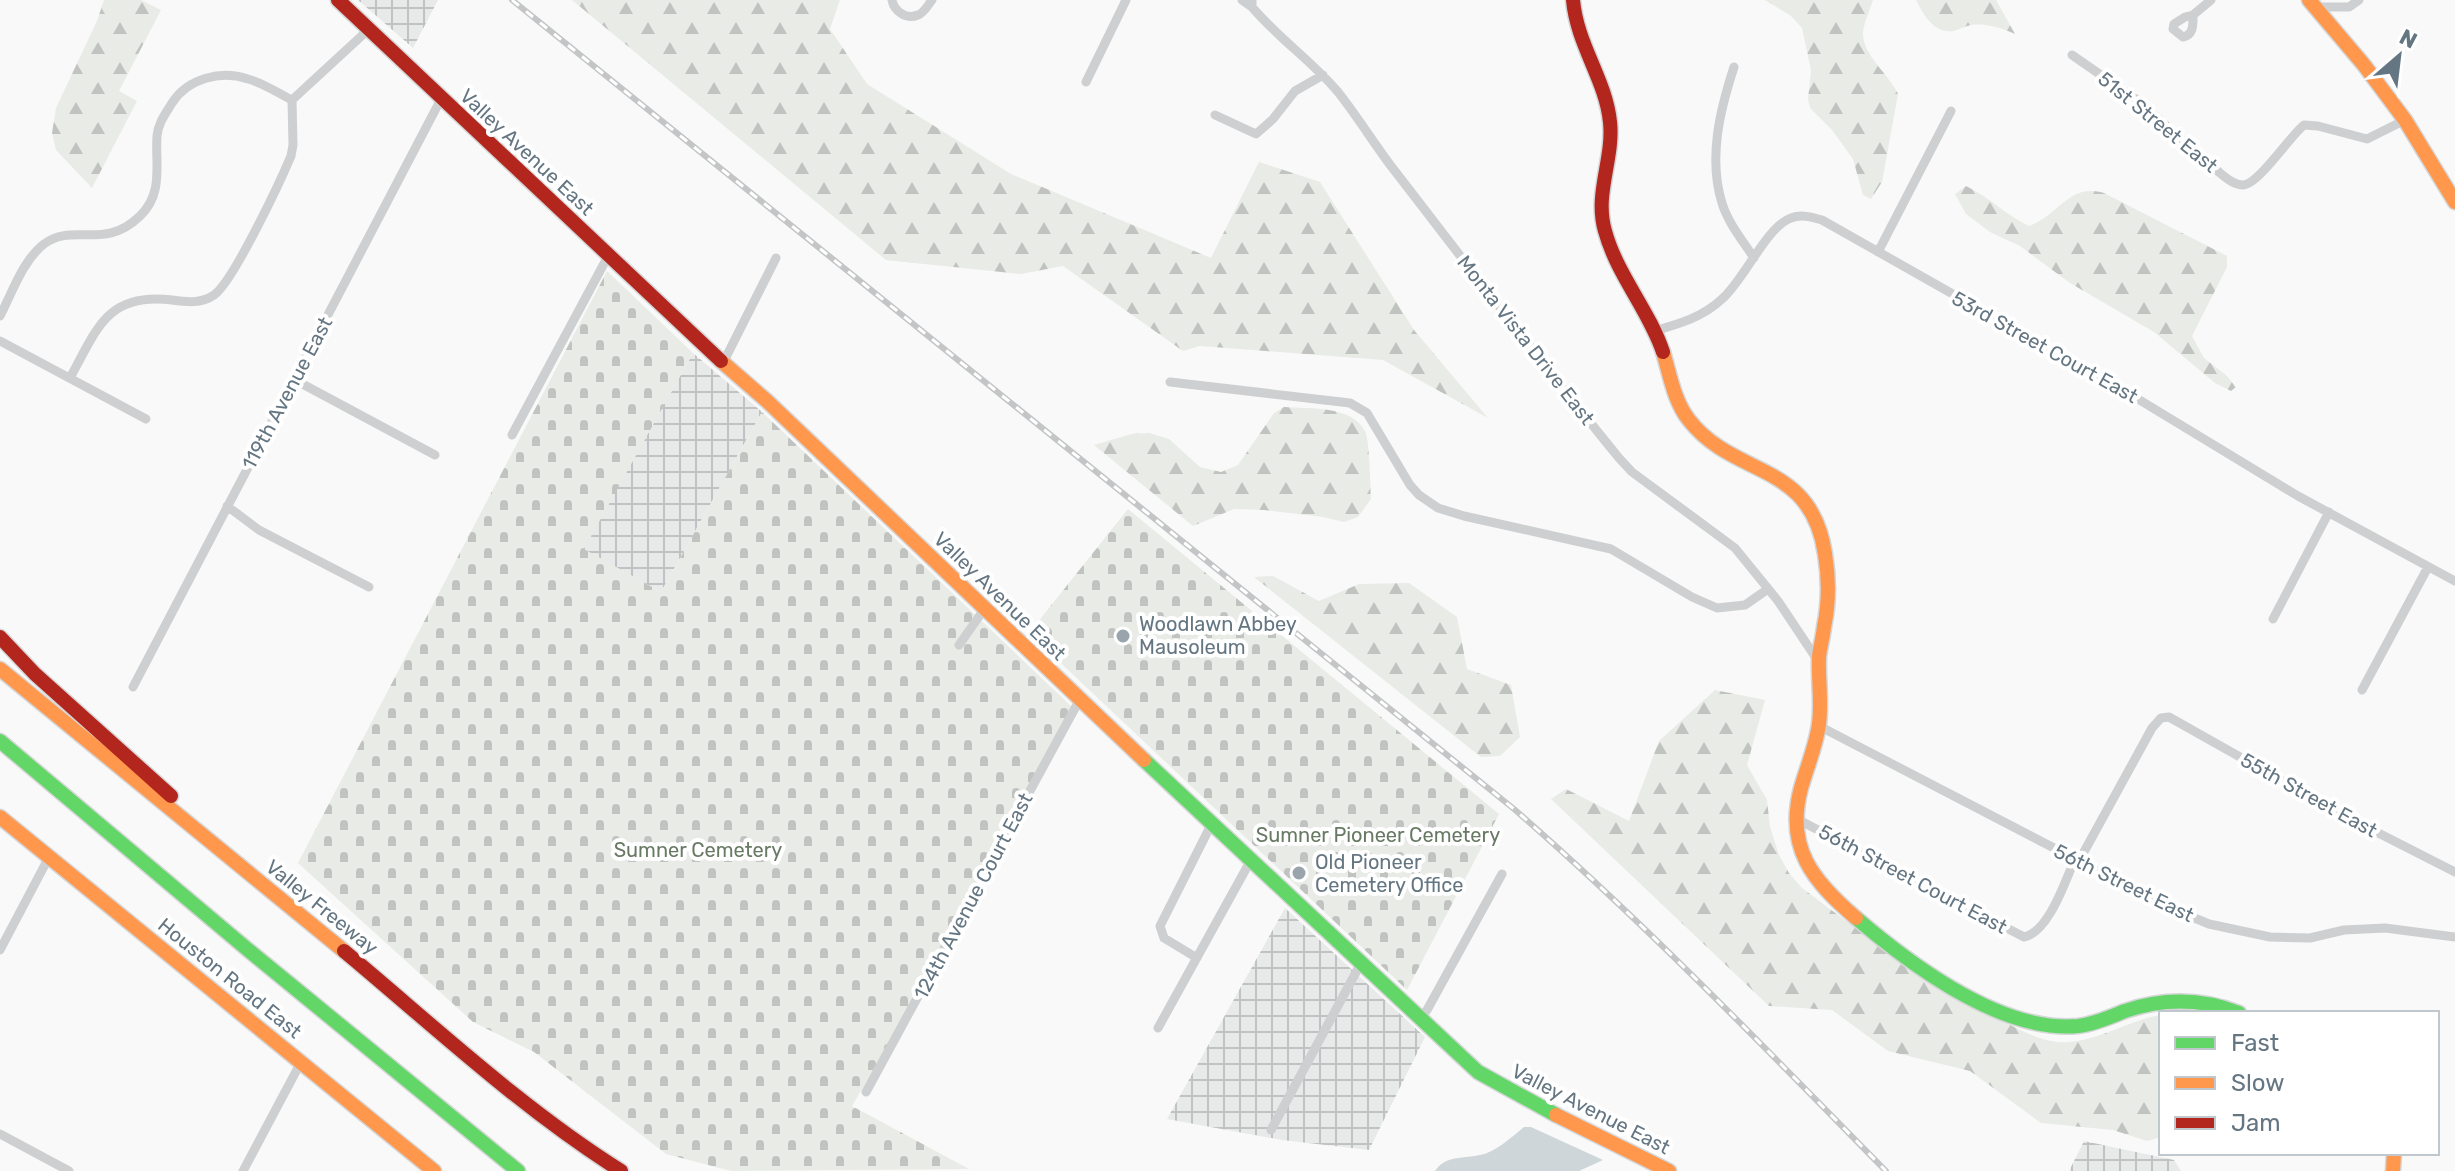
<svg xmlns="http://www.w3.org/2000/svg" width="2455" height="1171" font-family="Rubik,sans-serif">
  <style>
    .industrial { fill: url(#industrial-grid) }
    .forest { fill: url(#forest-firs) }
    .cemetery { fill: url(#cemetery-stones) }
    .water { fill: #ced6d9 }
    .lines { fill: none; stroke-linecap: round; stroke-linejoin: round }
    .fast-casing { stroke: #d5d6d7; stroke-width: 17 }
    .slow-casing { stroke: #d5d6d7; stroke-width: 17 }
    .jam-casing { stroke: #d5d6d7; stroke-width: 17 }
    .street { stroke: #cecfd0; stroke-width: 9 }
    .fast { stroke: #63d668; stroke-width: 14 }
    .slow { stroke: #ff974d; stroke-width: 14 }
    .jam { stroke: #b3261e; stroke-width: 14 }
    .rail-casing { stroke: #c3c5c6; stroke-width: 6 }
    .rail { stroke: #fff; stroke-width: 3; stroke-dasharray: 9; stroke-linecap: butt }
    .poi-dot { fill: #99a4ac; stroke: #fff; stroke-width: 3 }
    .labels { text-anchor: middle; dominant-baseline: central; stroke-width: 8; stroke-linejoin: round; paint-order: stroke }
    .street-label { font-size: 20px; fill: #657683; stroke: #fff }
    .poi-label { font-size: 20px; fill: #657683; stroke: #fff; text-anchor: start }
    .park-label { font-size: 20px; fill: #687a64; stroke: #fff }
  </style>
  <defs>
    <pattern id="industrial-grid" width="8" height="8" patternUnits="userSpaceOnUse" patternTransform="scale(2)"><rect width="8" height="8" fill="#e8e9e9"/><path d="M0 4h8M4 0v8" fill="none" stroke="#c0c1c2"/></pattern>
    <pattern id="forest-firs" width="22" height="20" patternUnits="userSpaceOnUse" patternTransform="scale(2)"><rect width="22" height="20" fill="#e8ebe6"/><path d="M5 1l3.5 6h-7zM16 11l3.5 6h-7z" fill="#c0c3c0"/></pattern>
    <pattern id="cemetery-stones" width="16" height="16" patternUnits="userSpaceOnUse" patternTransform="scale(2)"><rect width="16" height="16" fill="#e8ebe6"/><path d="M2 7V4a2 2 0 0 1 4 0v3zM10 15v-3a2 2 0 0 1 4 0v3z" fill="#c0c3c0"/></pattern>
  </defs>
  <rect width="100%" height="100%" fill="#f9f9f9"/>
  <path class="industrial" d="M358,0H438L413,48Z
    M693,353L762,412L661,592L583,549Z
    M1285,908L1425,1037L1369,1150L1282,1140L1167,1119Z
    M2084,1141L2174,1160L2181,1171H2069Z"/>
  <path class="forest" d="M104,0H141L161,10L119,91L137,101L92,188L56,150L52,133L56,108L97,21Z
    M572,0H840L830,29L867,84L1011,174L1211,258L1259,162L1320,182L1414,330L1488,418L1383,360L1200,346L1183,351L1063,266L1021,274L886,260Z
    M1765,0H1873C1870,10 1864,22 1863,32C1862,55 1889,74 1898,94L1882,182L1871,199L1863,195L1853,159L1832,130L1810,108L1808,99L1811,70L1802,28L1791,16Z
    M1916,0H1996L2015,34C2001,28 1987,23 1971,25C1965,26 1959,30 1953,31C1934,34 1923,14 1916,0Z
    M1966,186C1989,197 2006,215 2029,226C2060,215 2068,183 2104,193L2227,256V267L2192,336L2204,358L2226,375L2236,387L2231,391L2215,383L2154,332L2070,283L2020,246L1990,232L1966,214L1955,194Z
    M1284,407C1309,409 1351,405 1365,431C1370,442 1370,484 1371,499L1358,517L1344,522L1323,517L1264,510L1234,509L1193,526L1094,445L1132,434L1149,433L1169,439L1200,467L1221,472L1238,465L1274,413Z
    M1273,576L1319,601L1359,584L1409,583L1457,617L1467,669L1511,685L1520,737L1500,756L1481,757L1254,577Z
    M1715,690L1765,700L1747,765L1767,800L1770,827L1779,855L1789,873L1802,888C1869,938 1929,985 2005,1022C2023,1032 2047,1044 2068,1042C2101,1040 2129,1020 2161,1015V1137L2147,1141L2113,1130L2041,1123L1970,1071L1888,1051L1832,1010L1769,1006L1551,799L1566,789L1629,821L1659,741Z"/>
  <path class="cemetery" d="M607,271L693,353L584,549L661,592L762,412L1072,707L953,933L852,1106L969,1169L731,1171L666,1154L534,1052L473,1022L298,863Z
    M1128,509L1499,814L1407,990L1029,633Z"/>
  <path class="water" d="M1524,1127H1531L1603,1160L1579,1171H1435C1447,1153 1468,1160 1487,1153C1500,1148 1513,1136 1524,1127Z"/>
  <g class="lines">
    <g class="fast-casing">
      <path id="fast" d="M0,741L247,949L518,1171
        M1144,760L1478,1072L1556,1115
        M1856,918C1911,965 2002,1033 2078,1026C2095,1024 2110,1017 2125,1011C2163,998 2201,998 2239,1013"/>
    </g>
    <g class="slow-casing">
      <path id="slow" d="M2309,0L2364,65L2405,120L2455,202
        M1663,352C1670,375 1674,401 1689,420C1735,479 1811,460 1825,554C1829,578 1829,603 1824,627C1823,637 1820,647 1819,657C1818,679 1822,702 1819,724C1816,746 1807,767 1801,788C1785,848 1813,881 1856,918
        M721,361L767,401L1144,760
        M0,669L344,951
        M0,817L434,1171
        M1556,1115L1669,1171
        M2393,1171L2394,1153"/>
    </g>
    <g class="jam-casing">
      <path id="jam" d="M338,0L721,361
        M1573,0C1577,45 1606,80 1610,122C1614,159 1594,194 1605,231C1617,275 1649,310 1663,352
        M0,637L35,674L171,796
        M344,951C434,1026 521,1108 621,1171"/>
    </g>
    <path class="street" d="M892,0C894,11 906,20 918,15C924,13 928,5 932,0
      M1242,0L1252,7
      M1252,0V7C1278,38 1312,61 1338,92C1357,116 1373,142 1391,166C1467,264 1541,363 1619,458L1632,472L1735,548L1778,601L1818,661
      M2315,7H2349L2359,0
      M2193,15C2193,24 2194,35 2183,37L2173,29L2174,24L2185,17L2193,15L2211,0
      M2072,55L2137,100L2220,173C2226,178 2234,185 2243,185C2258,185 2290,136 2304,125L2318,126L2367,139L2405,120
      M1734,67C1720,110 1708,158 1722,203C1728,223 1743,241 1754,258
      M1086,82L1126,0
      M1215,115L1256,134L1273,119L1295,91L1323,75
      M1878,252L1951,111
      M0,316C12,293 23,260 44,244C74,222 104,251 140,216C164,193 155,164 157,136C158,123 166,113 172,103C188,78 221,70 248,79C263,83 278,93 292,100
      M1654,331C1679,324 1703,317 1722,299C1744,280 1767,226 1791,218C1801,214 1812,217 1822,220L2133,396L2298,496L2455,581
      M0,341L146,419
      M723,363L776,258
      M70,378C97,329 107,292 172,300C186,302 201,304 214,295C233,282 280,182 291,156L293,145L292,100L368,30
      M295,380L435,455
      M1170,382L1350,403L1367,413L1410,485L1419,495L1438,508L1464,516L1611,549L1692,597L1717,608L1745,605L1768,589
      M512,435L608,256
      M227,506L259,530L369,587
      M2273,619L2329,512
      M959,645L985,608
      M133,687L441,99
      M2362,690L2428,567
      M1819,726L2079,861L2144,897L2209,924L2270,937L2310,938L2344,930L2385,928L2455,937
      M1795,818L2024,937C2049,932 2065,881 2075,859
      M2079,861L2152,728L2161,718L2169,717L2343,815L2455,872
      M0,950L49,857
      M1197,958L1164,938L1160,926L1212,823
      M1420,1018L1427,1010L1502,874
      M1158,1028L1247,867L1256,864
      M866,1092L1080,699
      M1271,1130L1361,963
      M0,1134L69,1171
      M243,1171L301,1062"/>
    <use href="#fast" class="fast"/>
    <use href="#slow" class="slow"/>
    <use href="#jam" class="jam"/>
    <g class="rail-casing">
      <path id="rail" d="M512,0L1514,809C1645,923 1765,1048 1886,1171"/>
    </g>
    <use href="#rail" class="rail"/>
  </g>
  <g class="poi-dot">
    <circle cx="1123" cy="636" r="8"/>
    <circle cx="1299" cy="873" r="8"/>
  </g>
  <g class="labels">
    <g class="street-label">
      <text transform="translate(2158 122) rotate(39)">51st Street East</text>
      <text transform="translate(527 152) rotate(43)">Valley Avenue East</text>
      <text transform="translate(1526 340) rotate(52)">Monta Vista Drive East</text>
      <text transform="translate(2045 347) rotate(29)">53rd Street Court East</text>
      <text transform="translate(287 393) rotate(-62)">119th Avenue East</text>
      <text transform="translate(1000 596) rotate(44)">Valley Avenue East</text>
      <text transform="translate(2309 795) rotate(29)">55th Street East</text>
      <text transform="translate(1913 879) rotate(28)">56th Street Court East</text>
      <text transform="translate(2124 883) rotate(26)">56th Street East</text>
      <text transform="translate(973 896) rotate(-62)">124th Avenue Court East</text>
      <text transform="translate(322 907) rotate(39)">Valley Freeway</text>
      <text transform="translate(230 978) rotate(39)">Houston Road East</text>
      <text transform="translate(1591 1109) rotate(27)">Valley Avenue East</text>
    </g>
    <g class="poi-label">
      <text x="1139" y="624">Woodlawn Abbey<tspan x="1139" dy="23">Mausoleum</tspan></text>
      <text x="1315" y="862">Old Pioneer<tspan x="1315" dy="23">Cemetery Office</tspan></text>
    </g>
    <g class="park-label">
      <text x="1378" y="835">Sumner Pioneer Cemetery</text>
      <text x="698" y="850">Sumner Cemetery</text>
    </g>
  </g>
  <rect x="2159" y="1011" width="280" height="144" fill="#ffffff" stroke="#c1c8cd" stroke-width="2"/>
  <rect x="2175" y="1037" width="40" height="12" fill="#63d668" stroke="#c1c8cd" stroke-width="2"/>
  <text x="2231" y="1051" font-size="24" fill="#657683">Fast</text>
  <rect x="2175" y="1077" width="40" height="12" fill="#ff974d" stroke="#c1c8cd" stroke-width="2"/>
  <text x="2231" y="1091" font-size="24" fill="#657683">Slow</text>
  <rect x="2175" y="1117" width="40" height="12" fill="#b3261e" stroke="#c1c8cd" stroke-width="2"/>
  <text x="2231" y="1131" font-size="24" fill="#657683">Jam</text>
  <g transform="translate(2399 56) rotate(28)" stroke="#ffffff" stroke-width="6" paint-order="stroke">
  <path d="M0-6L14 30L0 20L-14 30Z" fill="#657683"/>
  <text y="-12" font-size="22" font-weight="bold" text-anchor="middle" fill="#657683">N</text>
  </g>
</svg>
